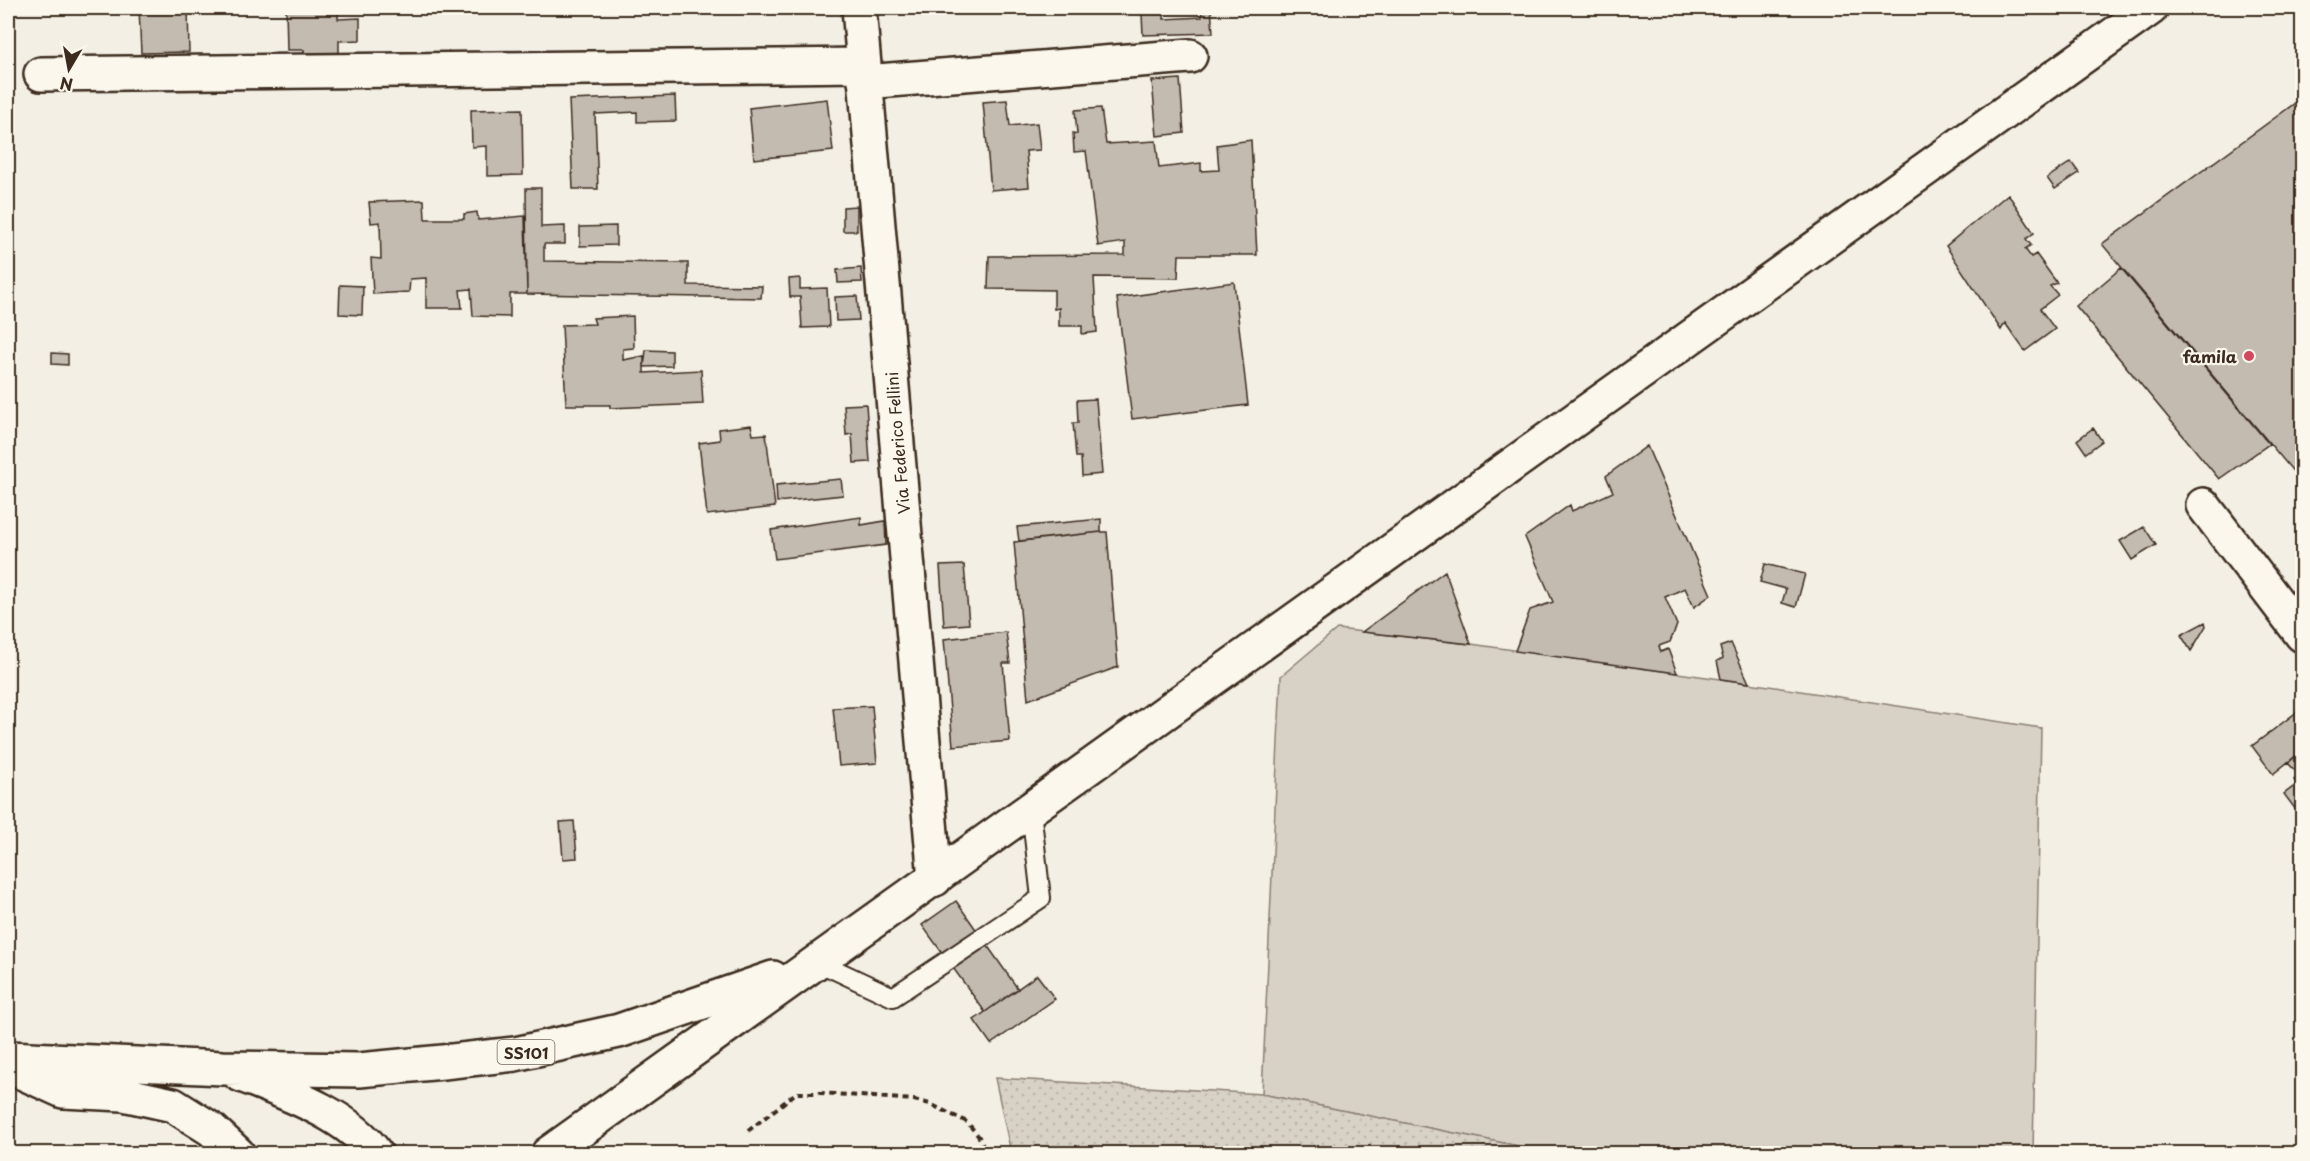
<svg xmlns="http://www.w3.org/2000/svg" width="2310" height="1161" font-family="'Playpen Sans',sans-serif">
  <style>
    .green { fill: #d8d1c6; stroke: #8a7e72; stroke-width: 1.5 }
    .park { fill: url(#park-dots); stroke: #8a7e72; stroke-width: 1.5 }
    .building { fill: #c3bbb0; stroke: #3b2a1e; stroke-width: 1.5 }
    .lines { fill: none; stroke-linecap: round; stroke-linejoin: round }
    .service-casing { stroke: #3b2a1e; stroke-width: 22 }
    .minor-casing { stroke: #3b2a1e; stroke-width: 38 }
    .primary-casing { stroke: #3b2a1e; stroke-width: 38 }
    .path { stroke: #3b2a1e; stroke-width: 4; stroke-dasharray: 6 4.5; stroke-linecap: butt }
    .service { stroke: #fbf7ec; stroke-width: 18 }
    .minor { stroke: #fbf7ec; stroke-width: 33 }
    .primary { stroke: #fbf7ec; stroke-width: 33 }
    .poi-dot { fill: #d1495b; stroke: #fbf7ec; stroke-width: 2 }
    .labels { text-anchor: middle; dominant-baseline: central; stroke-width: 4.5; stroke-linejoin: round; paint-order: stroke }
    .shield { fill: #fbf7ec; stroke: #75685c; stroke-width: 1.5 }
    .shield-label { font-size: 15px; font-weight: bold; fill: #3b2a1e }
    .poi-label { font-size: 16px; font-weight: bold; fill: #3b2a1e; stroke: #fbf7ec; text-anchor: end }
    .street-label { font-size: 16px; fill: #3b2a1e; stroke: #fbf7ec }
  </style>
  <defs>
    <pattern id="park-dots" width="8" height="8" patternUnits="userSpaceOnUse" patternTransform="scale(1.5)"><rect width="8" height="8" fill="#d8d1c6"/><path d="M2 2h.1M6 6h.1" fill="none" stroke="#bab4aa" stroke-width="1.8" stroke-linecap="round"/></pattern>
  </defs>
  <rect width="100%" height="100%" fill="#f3efe4"/>
  <filter id="ink" filterUnits="userSpaceOnUse"><feTurbulence type="fractalNoise" baseFrequency=".0167" numOctaves="2"/><feDisplacementMap in="SourceGraphic" scale="12" xChannelSelector="R" yChannelSelector="G"/><feConvolveMatrix kernelMatrix="1 2 1 2 8 2 1 2 1" color-interpolation-filters="sRGB"/></filter>
  <g filter="url(#ink)">
    <path class="green" d="M1337,629L1471,644L1749,683L2041,728L2033,1153H1553L1262,1094L1281,676Z"/>
    <path class="park" d="M995,1078L1262,1094L1553,1153H1011Z"/>
    <path class="building" d="M139,8H188L189,52L141,53Z
      M286,8H338V19L360,18V40L339,41V57L305,61L304,50H287Z
      M1201,8H1211L1213,33L1143,35L1142,14H1164V19L1202,17Z
      M1180,79L1184,133L1157,136L1152,81Z
      M675,96L676,121L637,122V112L595,114L598,189H573L569,100Z
      M2302,98V482L2102,244Z
      M827,99L833,151L754,159L749,108Z
      M1007,100L1010,126L1037,123L1040,150L1026,151L1029,187L991,190L983,102Z
      M1101,108L1106,144L1156,141L1159,168L1201,163V171L1219,170L1217,145L1251,140L1257,255H1179L1178,278L1094,277L1097,332L1082,334V326H1059V308L1054,309V290L988,289L989,256L1125,255V242L1098,246L1086,151L1074,152L1073,133L1077,134L1075,110Z
      M522,109L523,175L487,176V146L472,147L471,110Z
      M2071,162L2079,173L2055,189L2047,178Z
      M526,188H541V227L565,226V244H544V261L688,263V285L762,286L761,298L527,294Z
      M2008,194L2034,233L2026,239L2031,245L2025,249L2031,257L2036,254L2057,283L2050,286L2058,295L2040,309L2055,329L2025,351L2005,323L2001,330L1946,246Z
      M424,200L425,219H464V214L477,212L478,220L525,216L527,294H510V317L473,316L471,289L460,290L462,308H426V278L410,279L409,292L373,294L371,258L381,259L380,222L371,223L369,202Z
      M857,206V231H843V207Z
      M616,226V245L580,246V227Z
      M861,268L862,282L838,283L837,270Z
      M2121,268L2269,444L2219,479L2076,306Z
      M800,278V289L827,288L829,327L802,328L800,297H790L789,279Z
      M1234,282L1248,405L1132,419L1117,298Z
      M340,285L363,286L362,315L339,314Z
      M857,296L859,320L836,321L835,297Z
      M633,316L634,348L623,349V360L644,356V373L701,370L703,404L610,408V405H566L562,325L595,324L593,318Z
      M646,350L672,351V366L644,367Z
      M52,353L68,354V365L52,364Z
      M1096,399L1102,474L1082,476L1081,457H1076L1073,423H1078L1077,400Z
      M866,404L870,462L854,463L852,434L846,435L844,405Z
      M751,425L753,435L766,434L775,507L707,515L699,443L720,440L719,429Z
      M2093,428L2102,441L2086,453L2077,440Z
      M1647,446L1711,595L1694,607L1685,588L1665,597L1677,625L1670,642L1659,646L1661,652L1668,649L1677,673L1515,651L1530,610L1553,602L1525,537L1570,505L1572,511L1613,492L1606,476Z
      M841,479L843,495L777,502L776,485Z
      M861,517V525L885,521L886,545L775,559L771,530Z
      M1101,519V532L1019,541L1017,527Z
      M2144,527L2156,545L2132,560L2120,541Z
      M1101,532H1107L1118,667L1028,700L1014,542Z
      M1765,564L1805,574L1796,607L1782,603L1786,589L1760,582Z
      M964,565L969,624L944,626L940,566Z
      M1445,571L1471,644L1362,632Z
      M2205,622L2206,626L2191,651L2181,635Z
      M1006,632L1010,663H1003L1010,741L953,746L944,639Z
      M1731,643L1749,683L1721,679L1717,661L1723,658L1720,647Z
      M872,706L877,763L839,766L833,708Z
      M2302,708V751L2273,774L2252,746Z
      M2302,751V774L2300,776L2288,763Z
      M2302,774V818L2284,794L2297,784L2294,780Z
      M574,821L577,858L563,859L560,822Z
      M956,901L1018,989L985,1012L922,925Z
      M1037,975L1055,999L991,1044L974,1020Z"/>
    <g class="lines">
      <g class="service-casing">
        <path id="service" d="M816,961L893,997L1041,898L1031,810"/>
      </g>
      <g class="minor-casing">
        <path id="minor" d="M859,8L935,879
          M41,74L864,65
          M865,82L1190,56
          M2203,505L2302,635"/>
      </g>
      <g class="primary-casing">
        <path id="primary" d="M8,1058L223,1068L359,1070L443,1062L515,1054L619,1031L773,978
          M8,1066L63,1091L123,1094L173,1105L211,1129L238,1154
          M239,1074C283,1092 348,1114 376,1154
          M548,1154L2151,8"/>
      </g>
      <path class="path" d="M748,1131L796,1093H821L914,1100L930,1104L967,1122L979,1137L986,1154"/>
      <use href="#service" class="service"/>
      <use href="#minor" class="minor"/>
      <use href="#primary" class="primary"/>
    </g>
  </g>
  <circle class="poi-dot" cx="2249" cy="356" r="6"/>
  <g class="labels">
    <rect class="shield" x="497.5" y="1040" width="57" height="24" rx="4.5"/>
    <g class="shield-label">
      <text x="526" y="1052">SS101</text>
    </g>
    <g class="poi-label">
      <text x="2237" y="356">famila</text>
    </g>
    <g class="street-label">
      <text transform="translate(897 443) rotate(-95)">Via Federico Fellini</text>
    </g>
  </g>
  <rect width="2310" height="1161" fill="none" stroke="#fbf7ec" stroke-width="30"/>
  <rect x="15" y="15" width="2280" height="1131" fill="none" stroke="#3b2a1e" stroke-width="2" filter="url(#ink)"/>
  <g transform="translate(69 69) rotate(190)" stroke="#fbf7ec" stroke-width="4.5" paint-order="stroke">
  <path d="M0-4.5L10 22L0 15L-10 22Z" fill="#3b2a1e"/>
  <text y="-9" font-size="16" font-weight="bold" text-anchor="middle" fill="#3b2a1e">N</text>
  </g>
</svg>
